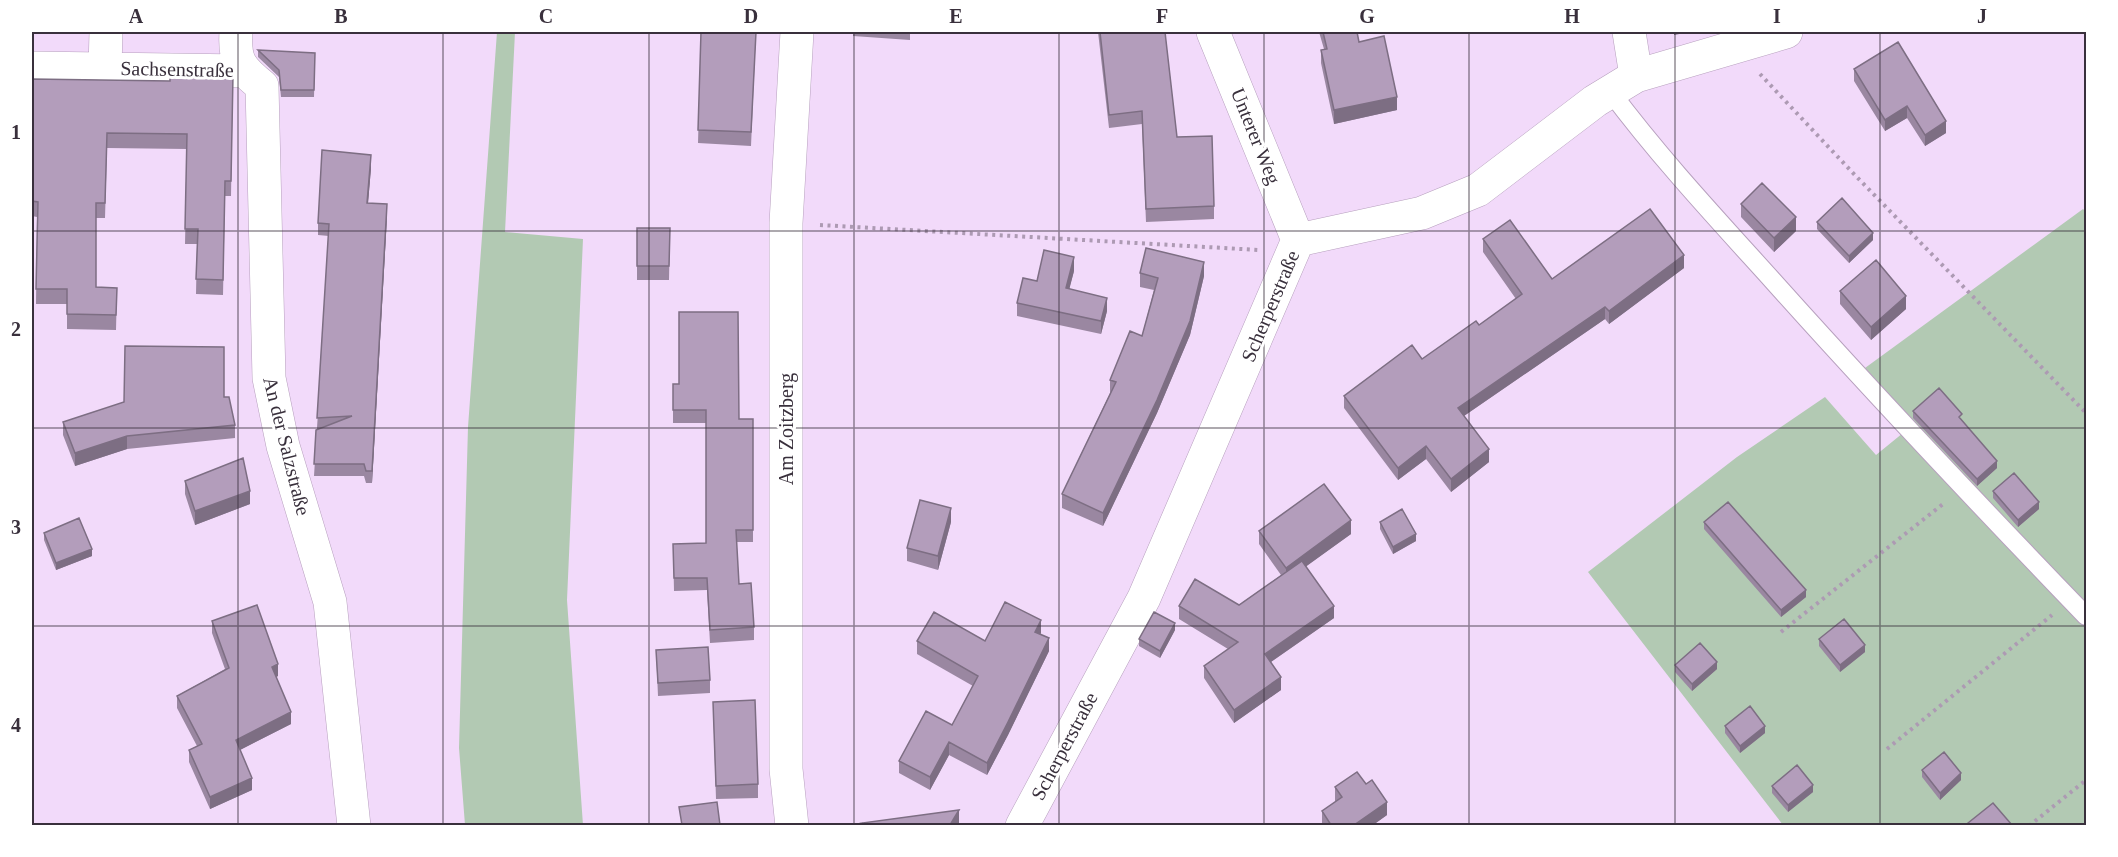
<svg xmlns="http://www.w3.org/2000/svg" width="2118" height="857" font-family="Georgia,serif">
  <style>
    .green { fill: #b2c9b3 }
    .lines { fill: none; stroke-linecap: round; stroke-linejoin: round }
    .lane-casing { stroke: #b7a0be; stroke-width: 20 }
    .street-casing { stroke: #b7a0be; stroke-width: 34 }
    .path { stroke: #ad9ab3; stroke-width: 4; stroke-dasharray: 3 4.5; stroke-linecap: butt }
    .lane { stroke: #fff; stroke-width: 18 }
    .street { stroke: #fff; stroke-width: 33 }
    .wall { fill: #9a87a1 }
    .shaded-wall { fill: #7d6e83 }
    .building { fill: #b39dbb; stroke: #7d6e83; stroke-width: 1.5 }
    .grid { fill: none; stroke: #39303c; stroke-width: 1.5; stroke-opacity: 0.55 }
    .labels { text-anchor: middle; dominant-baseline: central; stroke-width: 6; stroke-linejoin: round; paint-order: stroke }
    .street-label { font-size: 20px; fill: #39303c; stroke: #fff }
    .neatline { fill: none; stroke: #39303c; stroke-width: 2 }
    .grid-label { font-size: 20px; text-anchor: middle; font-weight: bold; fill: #39303c }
  </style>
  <rect width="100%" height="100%" fill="#f2dafa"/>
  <path class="green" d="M497,32H515L505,232L583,239L567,600L583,825H465L459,748L468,427Z
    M2083,209L2086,212V825H1783L1588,572L1737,457L1825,397L1876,455L1914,424L1865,368Z"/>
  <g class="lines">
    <g class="lane-casing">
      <path id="lane" d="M1610,91C1660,158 1717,219 1773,281C1875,395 1980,506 2086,616"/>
    </g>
    <g class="street-casing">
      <path id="street" d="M236,32C234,61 240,68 262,86L269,378L283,446L330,602L354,826
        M1213,32L1298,240
        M1629,32L1636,76
        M32,68L243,71
        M105,68L106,32
        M792,826L786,769V223L797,32
        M1022,826L1144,598L1298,240L1422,213L1478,190L1595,101L1636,76L1786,32"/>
    </g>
    <path class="path" d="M1760,74L1852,172L2086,413
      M820,225L1259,250
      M1781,632L1943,504
      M1887,749L2052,615
      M2029,826L2086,780"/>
    <use href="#lane" class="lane"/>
    <use href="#street" class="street"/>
  </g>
  <path class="wall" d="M701,32H756L751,146L698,143Z
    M853,32H910V40L853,36Z
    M1098,32H1165L1177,137L1214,206V219L1146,222L1142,124L1109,128Z
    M1319,32H1357L1359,42L1397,110L1334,124L1321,63V50L1324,49Z
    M258,50L315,53L314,97H281L279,77L258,57Z
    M1854,69L1946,133L1925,146L1907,118L1885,131L1854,81Z
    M233,75L231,196H225L223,295L196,294L197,244H185L187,149L107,148L105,218H96V287L117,288L116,330L67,329V304H36L37,217L32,216V79L170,81Z
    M371,168L368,203L387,216L372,483H366L364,476H314L329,236L318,235V223Z
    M1741,204L1796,231L1774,252L1741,217Z
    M1817,222L1873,240L1849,263L1817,229Z
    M637,228H670L669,280H637Z
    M1483,239L1552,279L1684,268L1609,324L1605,319L1464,416L1489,462L1451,492L1426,459L1398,480L1344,408V396L1422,359L1479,325L1516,299L1483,252Z
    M1074,271L1069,289L1107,311L1101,334L1017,316V303Z
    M1140,273L1204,276L1190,335L1157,413L1103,526L1062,508V494L1110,393V380L1142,336L1154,290L1140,287Z
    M1840,291L1906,309L1871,340L1840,304Z
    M673,384L739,419H753V542H736L739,584L754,627V640L710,643L707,590L674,591L673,544L706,543V423H673Z
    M224,397L235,425V438L127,449L75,466L63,435V422L124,402Z
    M1913,411L1962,420L1997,468L1977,486L1913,418Z
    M185,481L250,504L195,525L185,494Z
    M1993,491L2039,509L2018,527L1993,498Z
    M951,522L938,570L907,561V548Z
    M1380,522L1416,541L1393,554L1380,529Z
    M1704,522L1806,597L1781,617L1704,529Z
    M1259,531L1351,534L1306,566L1334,618L1271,662L1281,690L1234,723L1204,678V666L1228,649L1179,619V606L1239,605L1281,575L1259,544Z
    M44,533L92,556L56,570L44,540Z
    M212,621L278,676L276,677L291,724L240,750L252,790L210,809L189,762V750L197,746L177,708V696L225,669L212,633Z
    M1175,630L1160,658L1139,646V639Z
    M1041,633L1040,634L1049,651L1008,735L987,775L949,755L930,790L899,773V761L952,725L973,686L917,654V641H985Z
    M1819,639L1865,652L1840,672L1819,646Z
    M656,650L710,680V693L658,696Z
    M1675,665L1717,669L1692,691L1675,672Z
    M713,702L758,784V798L716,799Z
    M1725,726L1765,733L1740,753L1725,733Z
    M1922,770L1961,780L1940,800L1922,777Z
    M1366,784L1387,815L1373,825H1322V811L1335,802V787Z
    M1772,786L1813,792L1788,812L1772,793Z"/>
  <path class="shaded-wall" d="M1674,32H1690L1674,35Z
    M1397,97V110L1334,124V110Z
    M1907,106V118L1885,131V120Z
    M1946,121V133L1925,146V135Z
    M371,155V168L367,215V203Z
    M387,204V216L372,483V471Z
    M1796,217V231L1774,252V238Z
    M1873,233V240L1849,263V256Z
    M1684,255V268L1609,324V311Z
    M1074,257V271L1066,302V288Z
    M1204,262V276L1190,335L1157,413L1103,526V513Z
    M1906,296V309L1871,340V327Z
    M1107,298V311L1101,334V321Z
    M1605,307V319L1458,420V408Z
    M127,436V449L75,466V453Z
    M1426,446V459L1398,480V468Z
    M1489,449V462L1451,492V479Z
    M1997,461V468L1977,486V479Z
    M250,491V504L195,525V511Z
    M2039,502V509L2018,527V520Z
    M951,508V522L938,570V556Z
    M1351,520V534L1286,581V568Z
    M1416,534V541L1393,554V547Z
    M92,549V556L56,570V563Z
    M1806,590V597L1781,617V610Z
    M1334,606V618L1265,666V654Z
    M1041,620V633L1035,644V632Z
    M1175,623V630L1160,658V651Z
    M1049,638V651L1008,735L987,775V763Z
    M1865,645V652L1840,672V665Z
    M1717,662V669L1692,691V684Z
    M278,664V676L272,679V667Z
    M1281,677V690L1234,723V710Z
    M291,712V724L236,752V740Z
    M1765,726V733L1740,753V746Z
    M949,742V755L930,790V777Z
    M1961,773V780L1940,800V793Z
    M252,778V790L210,809V797Z
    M1813,785V792L1788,812V805Z
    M1387,802V815L1373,825H1354Z
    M959,810V824L958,825H950Z"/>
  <path class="building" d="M701,32H756L751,132L698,130Z
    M1100,32H1165L1177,137L1212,136L1214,206L1146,209L1142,111L1109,115Z
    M1323,32H1357L1359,42L1384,36L1397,97L1334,110L1321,50L1327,49Z
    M1898,42L1946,121L1925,135L1907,106L1885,120L1854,69Z
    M258,50L315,53L314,90H281L279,70Z
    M170,74L233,75L231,181H225L223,280L196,279L198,229H185L187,134L107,133L105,203H96V287L117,288L116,315L67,314V289H36L38,202L32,201V79L170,81Z
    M322,150L371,155L367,203L387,204L372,471H366L364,464H314L316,430L352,416L317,418L329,224L318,223Z
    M1762,183L1796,217L1774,238L1741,204Z
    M1842,198L1873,233L1849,256L1817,222Z
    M1650,209L1684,255L1609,311L1605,307L1458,408L1489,449L1451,479L1426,446L1398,468L1344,396L1412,345L1422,359L1476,321L1479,325L1522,294L1483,239L1510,220L1552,279Z
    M637,228H670L669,266H637Z
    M1146,248L1204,262L1190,321L1157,400L1103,513L1062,494L1116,382L1110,380L1130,331L1142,336L1158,278L1140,273Z
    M1044,250L1074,257L1066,288L1107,298L1101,321L1017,303L1023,278L1037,281Z
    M1876,260L1906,296L1871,327L1840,291Z
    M679,312H738L739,419H753V530H736L739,584L751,583L754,627L710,630L707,578H674L673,544L706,543V410H673V384H679Z
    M125,346L224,347V397H229L235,425L127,436L75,453L63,422L124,402Z
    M1939,388L1962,414L1959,417L1997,461L1977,479L1913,411Z
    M243,458L250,491L195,511L185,481Z
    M2014,473L2039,502L2018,520L1993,491Z
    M1324,484L1351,520L1286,568L1259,531Z
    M920,500L951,508L938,556L907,548Z
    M1728,502L1806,590L1781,610L1704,522Z
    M1402,509L1416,534L1393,547L1380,522Z
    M79,518L92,549L56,563L44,533Z
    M1302,561L1334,606L1265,654L1281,677L1234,710L1204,666L1238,642L1179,606L1195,579L1239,605Z
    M1005,602L1041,620L1035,632L1049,638L1008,722L987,763L949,742L930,777L899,761L926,711L952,725L978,676L917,641L934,612L985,641Z
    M257,605L278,664L272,667L291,712L236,740L252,778L210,797L189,750L202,744L177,696L229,668L212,621Z
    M1154,612L1175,623L1160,651L1139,639Z
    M1844,619L1865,645L1840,665L1819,639Z
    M1700,643L1717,662L1692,684L1675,665Z
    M708,647L710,680L658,683L656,650Z
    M755,700L758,784L716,786L713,702Z
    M1750,706L1765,726L1740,746L1725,726Z
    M1944,752L1961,773L1940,793L1922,770Z
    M1797,765L1813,785L1788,805L1772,786Z
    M1357,772L1366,784L1372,780L1387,802L1354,825H1331L1322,811L1342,797L1335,787Z
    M717,802L720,825H682L679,807Z
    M1993,803L2012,825H1970L1968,823Z
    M959,810L950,825H867L862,823Z"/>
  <path class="grid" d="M238,32V826M443,32V826M649,32V826M854,32V826M1059,32V826M1264,32V826M1469,32V826M1675,32V826M1880,32V826M32,231H2086M32,428H2086M32,626H2086"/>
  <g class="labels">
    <g class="street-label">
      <text transform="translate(177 69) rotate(1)">Sachsenstraße</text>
      <text transform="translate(1256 136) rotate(68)">Unterer Weg</text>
      <text transform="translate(1270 306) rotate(-67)">Scherperstraße</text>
      <text transform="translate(786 429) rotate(-90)">Am Zoitzberg</text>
      <text transform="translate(287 446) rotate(76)">An der Salzstraße</text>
      <text transform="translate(1064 746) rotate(-62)">Scherperstraße</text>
    </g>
  </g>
  <rect width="2118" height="857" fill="none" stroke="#ffffff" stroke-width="66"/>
  <rect x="33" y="33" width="2052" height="791" class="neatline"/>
  <g class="grid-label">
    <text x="136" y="23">A</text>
    <text x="341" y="23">B</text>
    <text x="546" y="23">C</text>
    <text x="751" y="23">D</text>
    <text x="956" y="23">E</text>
    <text x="1162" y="23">F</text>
    <text x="1367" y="23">G</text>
    <text x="1572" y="23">H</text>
    <text x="1777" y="23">I</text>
    <text x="1982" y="23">J</text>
    <text x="16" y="139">1</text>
    <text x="16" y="336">2</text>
    <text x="16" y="534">3</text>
    <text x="16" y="732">4</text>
  </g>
</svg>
